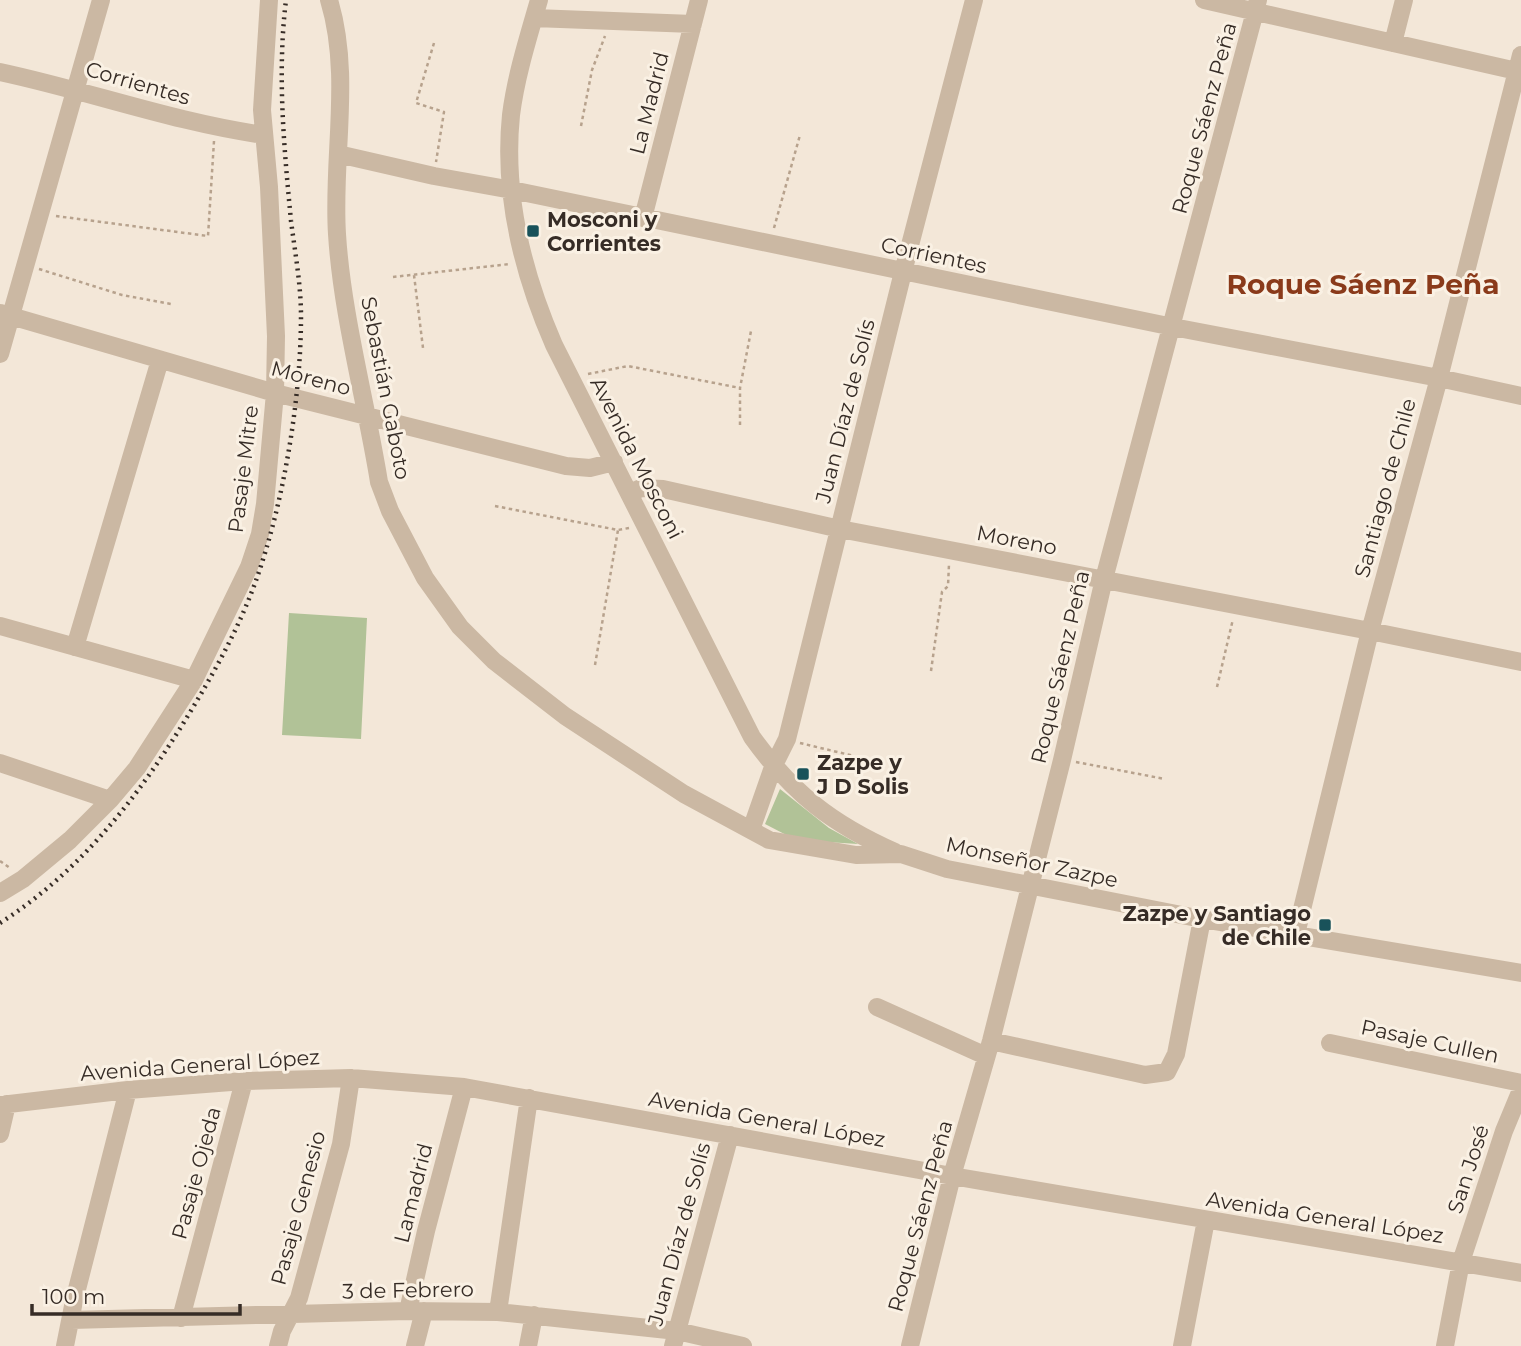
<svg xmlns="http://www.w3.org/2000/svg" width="1521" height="1346" font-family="Montserrat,sans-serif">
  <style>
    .green { fill: #b1c297 }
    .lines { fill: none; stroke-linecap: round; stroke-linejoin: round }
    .path { stroke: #b7a28d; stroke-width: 2.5; stroke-dasharray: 3.5 3.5; stroke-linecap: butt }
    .minor { stroke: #cbb8a3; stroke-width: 18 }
    .rail { stroke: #362c26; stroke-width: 4.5; stroke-dasharray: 2 5; stroke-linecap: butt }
    .poi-dot { fill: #19525a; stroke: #faf1e4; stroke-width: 2.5 }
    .labels { text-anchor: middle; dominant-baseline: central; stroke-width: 6; stroke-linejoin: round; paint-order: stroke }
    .street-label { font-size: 21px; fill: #362c26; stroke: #faf1e4 }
    .poi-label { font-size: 21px; font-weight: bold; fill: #362c26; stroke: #faf1e4; text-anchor: start }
    .district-label { font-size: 28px; font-weight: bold; fill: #8a3a1a; stroke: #faf1e4 }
  </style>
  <rect width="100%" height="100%" fill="#f3e7d8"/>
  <path class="green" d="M289,613L367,618L361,739L282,735Z
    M780,789L829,828L858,844L796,840L765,824Z"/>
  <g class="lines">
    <path class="path" d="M434,43L416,103L444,112L436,162
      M581,126L592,70L605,36
      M56,216L208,236L214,141
      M774,228L800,135
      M39,269L122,295L171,304
      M414,275L423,348
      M393,277L510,264
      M588,374L628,366L740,388
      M740,425V388L751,331
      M495,506L618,530L629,528
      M595,665L618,530
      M931,671L942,592L948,586L949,564
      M1217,687L1233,619
      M800,743L883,763
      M1076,762L1165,779
      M0,861L10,868"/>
    <path class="minor" d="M329,0C352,76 332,156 337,234C342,315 366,401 379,482L390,511L425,578L460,627L494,661L565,716L684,794L769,840L856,855L901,854L947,869L1202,919L1521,973
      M539,0C528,38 516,76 511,115C503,194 523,274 554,345L752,737C792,793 832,824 895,852
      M1204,0L1521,72
      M534,18L693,24
      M1393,43L1404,0
      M0,72C89,91 173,122 264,135
      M338,154L434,176L512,190L1173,327L1439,378L1521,396
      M643,218L699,0
      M0,313L275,393L566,466L590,468L614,462
      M0,354L101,0
      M630,493L641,488L663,489L840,529L1370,631L1521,662
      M0,626L194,680
      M75,647L160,360
      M0,763L110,800
      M751,830L773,767L787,739L903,272L974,0
      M0,893L23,879L70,840L110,800L137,768L194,680L249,567L260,534L265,504L275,393L276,336L269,187L262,110L269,0
      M1296,934L1370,631L1439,378L1521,55
      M877,1007L986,1056
      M991,1041L1145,1075L1167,1072L1176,1054L1202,919
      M1330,1043L1521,1083
      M0,1105L128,1090L244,1081L351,1078L464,1087L952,1176L1521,1273
      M0,1134L7,1104
      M408,1311L426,1231L464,1087
      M498,1312L529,1098
      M181,1318L244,1081
      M71,1320L408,1311L498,1312L677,1331L743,1346
      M65,1346L74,1301L128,1090
      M278,1346L282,1331L299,1298L341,1144L351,1078
      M415,1346L424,1311
      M528,1346L534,1315
      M673,1346L730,1135
      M910,1346L952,1176L991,1041L1062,760L1104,579L1258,0
      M1182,1346L1206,1220
      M1445,1346L1461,1262L1504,1131L1521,1090"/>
    <path class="rail" d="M0,923C83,870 142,792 192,709C216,669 238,629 254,586C283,507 301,400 301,316C301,285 295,252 291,221C284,147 277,74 286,0"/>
  </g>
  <g class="poi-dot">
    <rect x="526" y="224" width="14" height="14" rx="3.5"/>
    <rect x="796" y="767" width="14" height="14" rx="3.5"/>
    <rect x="1318" y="918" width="14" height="14" rx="3.5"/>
  </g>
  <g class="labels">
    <g class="street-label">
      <text transform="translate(138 83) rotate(16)">Corrientes</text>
      <text transform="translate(649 103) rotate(-76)">La Madrid</text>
      <text transform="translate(1204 118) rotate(-75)">Roque Sáenz Peña</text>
      <text transform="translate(934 255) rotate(12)">Corrientes</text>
      <text transform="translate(311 378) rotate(15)">Moreno</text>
      <text transform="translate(386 388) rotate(79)">Sebastián Gaboto</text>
      <text transform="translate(845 411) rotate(-76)">Juan Díaz de Solís</text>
      <text transform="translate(637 458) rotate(63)">Avenida Mosconi</text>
      <text transform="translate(243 469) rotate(-83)">Pasaje Mitre</text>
      <text transform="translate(1385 488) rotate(-75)">Santiago de Chile</text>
      <text transform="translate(1017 540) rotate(11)">Moreno</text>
      <text transform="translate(1060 667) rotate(-77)">Roque Sáenz Peña</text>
      <text transform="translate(1032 862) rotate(12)">Monseñor Zazpe</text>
      <text transform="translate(1430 1041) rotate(12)">Pasaje Cullen</text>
      <text transform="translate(200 1065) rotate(-4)">Avenida General López</text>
      <text transform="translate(767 1119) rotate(10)">Avenida General López</text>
      <text transform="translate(1468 1169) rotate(-72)">San José</text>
      <text transform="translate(196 1173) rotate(-75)">Pasaje Ojeda</text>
      <text transform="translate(413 1193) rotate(-76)">Lamadrid</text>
      <text transform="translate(298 1208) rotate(-75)">Pasaje Genesio</text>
      <text transform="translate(920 1216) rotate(-75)">Roque Sáenz Peña</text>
      <text transform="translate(1325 1217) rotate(9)">Avenida General López</text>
      <text transform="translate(679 1234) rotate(-75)">Juan Díaz de Solís</text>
      <text transform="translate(408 1290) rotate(-1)">3 de Febrero</text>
    </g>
    <g class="poi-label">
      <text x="547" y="219">Mosconi y<tspan x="547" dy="24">Corrientes</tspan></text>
      <text x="817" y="762">Zazpe y<tspan x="817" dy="24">J D Solis</tspan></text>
      <text x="1311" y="913" text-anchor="end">Zazpe y Santiago<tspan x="1311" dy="24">de Chile</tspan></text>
    </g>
    <g class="district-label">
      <text x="1363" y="284">Roque Sáenz Peña</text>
    </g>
  </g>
  <path d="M32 1304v10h208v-10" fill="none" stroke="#362c26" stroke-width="3.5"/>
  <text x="42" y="1304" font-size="21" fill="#362c26" stroke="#faf1e4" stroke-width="5" paint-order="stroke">100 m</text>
</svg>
